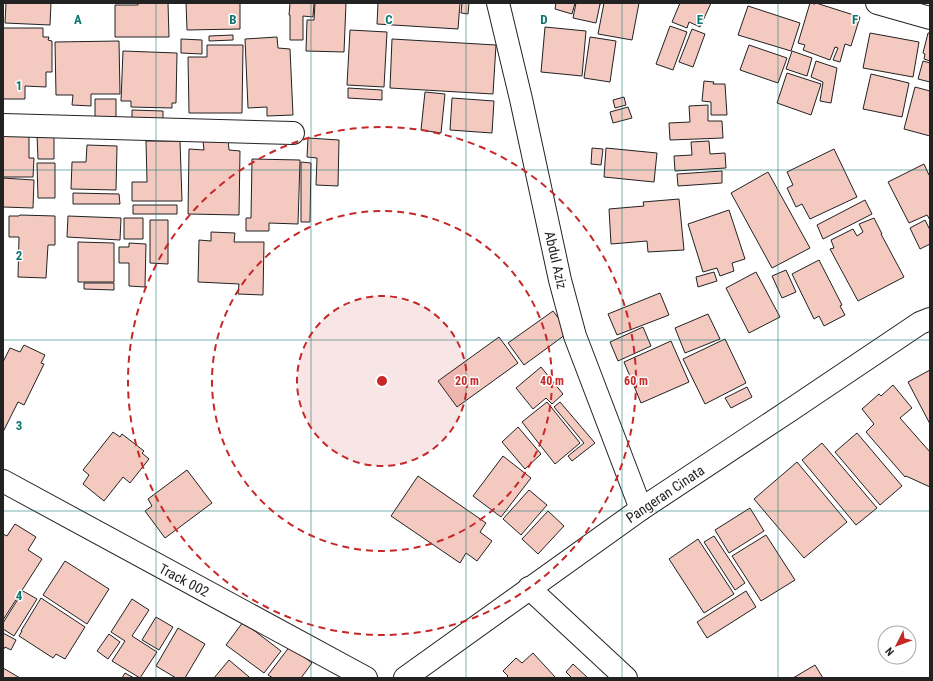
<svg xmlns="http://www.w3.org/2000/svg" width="933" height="681" font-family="'Roboto Condensed',sans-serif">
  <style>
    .building { fill: #f3c9c0; stroke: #222 }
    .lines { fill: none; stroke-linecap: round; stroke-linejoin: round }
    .minor-casing { stroke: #222; stroke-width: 24 }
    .tertiary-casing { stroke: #222; stroke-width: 24 }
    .minor { stroke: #fff; stroke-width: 22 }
    .tertiary { stroke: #fff; stroke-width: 22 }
    .grid { fill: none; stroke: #0f766e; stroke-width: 1; stroke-opacity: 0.55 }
    .ring { fill: none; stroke: #c62828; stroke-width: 2; stroke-dasharray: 7 5 }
    .labels { text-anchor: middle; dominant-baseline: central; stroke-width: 3; stroke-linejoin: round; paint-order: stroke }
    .street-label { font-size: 14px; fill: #222; stroke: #fff }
    .grid-label { font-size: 13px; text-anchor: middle; font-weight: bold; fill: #0f766e; stroke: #fff; stroke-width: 3; stroke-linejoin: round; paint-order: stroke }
    .centre { fill: #c62828; stroke: #fff; stroke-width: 2 }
    .ring-label { font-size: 12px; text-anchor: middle; font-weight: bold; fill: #c62828; stroke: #fff; stroke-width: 3; stroke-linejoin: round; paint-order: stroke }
  </style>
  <rect width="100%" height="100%" fill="#fff"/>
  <path class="building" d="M6,3H51L50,25L5,23Z
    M138,3H168L169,37H115V5H138Z
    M186,3H240V29L187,30Z
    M290,3H314L313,17L303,16V40H290V15H289Z
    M315,3H346L344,52L306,51L307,20H314Z
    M378,3H460L458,29L377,24Z
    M462,3H469L468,14L461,13Z
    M556,3H575L572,14L555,9Z
    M576,3H601V4H600L596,23L573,18Z
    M604,3H639L632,40L598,34Z
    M680,3H711L700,27L689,22L687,28L672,22Z
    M810,3L815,4L816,3L860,17L851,46L845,44L840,62L833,60L838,48L835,47L830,60L803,50L805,45L798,43Z
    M748,6L800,23L791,51L738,35Z
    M670,26L687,32L673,70L656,64Z
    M545,27L586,31L582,76L541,72Z
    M3,28H43V37H49L48,40L52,41V72H46V87L25,86V99H3Z
    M692,29L705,34L693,67L679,62Z
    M350,30L387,32L384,87L347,85Z
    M870,33L919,42L913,77L863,68Z
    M928,33H930V61L924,59L925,54L923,53Z
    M233,35V40L209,41V36Z
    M277,37L278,48L290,49L293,115L267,116V107L248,108L245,39Z
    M590,37L616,41L610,82L584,78Z
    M181,39L202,40V54L181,53Z
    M392,39L496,45L493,94L390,88Z
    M119,41L120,94H91V106L72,105L73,95H56L55,42Z
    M207,45H243L242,113H189L188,57H207Z
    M749,45L787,58L778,83L740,70Z
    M123,51L177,53L176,103H172V108L131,107V101H121Z
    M792,51L812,58L807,76L786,69Z
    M816,61L837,68L831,103L820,101L823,82L811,77Z
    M923,61L930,63V82L918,79Z
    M787,73L821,84L811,115L777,103Z
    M871,74L909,83L902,117L863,109Z
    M704,81L714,82L713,84H725L727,115H711V102L702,101Z
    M915,87L930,91V136L904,129Z
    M348,88L382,90V100L348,98Z
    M425,92L445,94L441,133L421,130Z
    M624,97L626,105L615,108L613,100Z
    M452,98L494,101L492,133L450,130Z
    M95,99H116V120L95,119Z
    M708,105V121H722L723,138L670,140L669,123L690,122L689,106Z
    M628,107L632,118L613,123L610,112Z
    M132,110L163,111V120H132Z
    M37,135H54V159H38Z
    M3,136H29V158H34L33,177H3Z
    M308,138L339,140L338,186L316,185L317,158L307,157Z
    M228,139L229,150L240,151L239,215L188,214L189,149L204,150L203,141Z
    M146,141H180L182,201H132V182H147Z
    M709,141L710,154L725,153L726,168L675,171L674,156L692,155L691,142Z
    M87,145L117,146L116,190L71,189L72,162H86Z
    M592,148L603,149L601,165L591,164Z
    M606,148L657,153L654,182L604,177Z
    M834,149L857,197L810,219L802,204L796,207L787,188L793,185L787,172Z
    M252,159L300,160L298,224L269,223V231H246V218H251Z
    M301,162L311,163L310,222H301Z
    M37,163H55V198H38Z
    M924,164L929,175H930V220L927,215L909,223L888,182Z
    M722,171V183L678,186L677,174Z
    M768,172L810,248L772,268L731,193Z
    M3,178L34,180L33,208L3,207Z
    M73,193L119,194L120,204H73Z
    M679,199L684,250L648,252L647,241L611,244L609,209L644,206L643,202Z
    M865,200L872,214L823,239L817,225Z
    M133,205H177V214H133Z
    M729,210L745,259L732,263L734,271L720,276L717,268L703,272L688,224Z
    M20,215L55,216V245H48L46,278L18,277L19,237H9V216H19Z
    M68,216L121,218L120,240L67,237Z
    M124,218H143V239H124Z
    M874,218L882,234H881L904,277L858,301L830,249L834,248L831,240L853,229L857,236L863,232L859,224Z
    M150,220H168V264L150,263Z
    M925,220L930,230V244L920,249L910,228Z
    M211,232L235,233L234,242H264L263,295L238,294L239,284L198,282L199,240L211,241Z
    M78,242L114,243V282H78Z
    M129,243L146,244L145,287L129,286V263H119V247H129Z
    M819,260L842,305L840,306L845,315L824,326L819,316L814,319L792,274Z
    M786,270L796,292L782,298L772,276Z
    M714,272L717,281L698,287L696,277Z
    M756,272L780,317L749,333L726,288Z
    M84,283H114V290L84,289Z
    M660,293L669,315L617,335L608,314Z
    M553,311L569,332L524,365L508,343Z
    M708,314L720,339L685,353L675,328Z
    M643,327L651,346L618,361L610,342Z
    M499,337L518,363L457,407L438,381Z
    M725,339L746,383L705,404L683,359Z
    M671,341L689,382L641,403L624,362Z
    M24,345L45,355L41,363L44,364L24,405L18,402L3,432V362L10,348L20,352Z
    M541,367L563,394L552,404L546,398L533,409L516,388Z
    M930,370V424L908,382Z
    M893,385L912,408L900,418L930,452V487L906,476L905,477L866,432L874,424L862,409L879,394L881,396Z
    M747,387L752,397L731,408L725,398Z
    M547,402L580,443L555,464L522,422Z
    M560,402L595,443L572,461L568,456L584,443L554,407Z
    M518,427L541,454L525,469L502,442Z
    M113,432L120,437L122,434L144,451L142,453L149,459L130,483L123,477L104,501L83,484L89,475L83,470Z
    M857,433L902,486L880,505L835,452Z
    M822,443L877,508L856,525L802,460Z
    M503,456L531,478L501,517L473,496Z
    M797,462L847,522L804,558L754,499Z
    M187,470L212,503L165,538L145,511L152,506L148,499Z
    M418,476L486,523L480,532L492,541L477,561L466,553L460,563L391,516Z
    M529,490L547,505L521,535L503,519Z
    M750,508L764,531L729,553L715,530Z
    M548,511L564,526L538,554L522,539Z
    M15,524L36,537L28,550L42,559L3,620V534L7,536Z
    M766,535L795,580L761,601L732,556Z
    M714,536L745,583L735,590L704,542Z
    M698,539L734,594L704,613L669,559Z
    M65,561L109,589L87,624L43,595Z
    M23,591L37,599L14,636L3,629V623Z
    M746,591L756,607L707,638L697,622Z
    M41,598L85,627L65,659L56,654L53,658L19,636L22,631H21Z
    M132,599L149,610L132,636L157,652L140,678L112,661L125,641L111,632Z
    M156,617L173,627L159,650L142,640Z
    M243,622L281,651L264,673L226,645Z
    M178,628L205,644L185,678H176L156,666Z
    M3,633L16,640L11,650L5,647L3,650Z
    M109,634L120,642L108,659L97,651Z
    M290,646L312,663L301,678H273L268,675Z
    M533,653L556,678H506L508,676L503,671L516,658L522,663Z
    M229,660L248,676L250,678H214Z
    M573,664L588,678H572L566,672Z
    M815,665L823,678H793Z
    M3,668L20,678H3Z
    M125,673L134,678H122Z"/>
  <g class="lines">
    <g class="minor-casing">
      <path id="minor" d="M498,3L521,99L560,280L575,336L641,509
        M877,3L930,18
        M3,125L293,133
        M3,481L366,678
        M529,588L626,678"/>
    </g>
    <g class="tertiary-casing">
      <path id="tertiary" d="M405,678L641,509L789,411L920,323L930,319"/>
    </g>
    <use href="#minor" class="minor"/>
    <use href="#tertiary" class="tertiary"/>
  </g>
  <path class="grid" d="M156,3V678M311,3V678M466,3V678M622,3V678M778,3V678M3,170H930M3,340H930M3,511H930"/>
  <circle cx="382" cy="381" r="85" fill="#c62828" fill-opacity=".12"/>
  <g class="ring">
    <circle cx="382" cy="381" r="85"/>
    <circle cx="382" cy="381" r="170"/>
    <circle cx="382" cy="381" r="254"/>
  </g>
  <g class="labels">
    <g class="street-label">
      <text transform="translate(556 260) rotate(77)">Abdul Aziz</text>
      <text transform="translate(665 494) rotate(-34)">Pangeran Cinata</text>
      <text transform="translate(184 580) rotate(28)">Track 002</text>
    </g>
  </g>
  <g class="grid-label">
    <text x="78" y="24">A</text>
    <text x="233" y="24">B</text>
    <text x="389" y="24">C</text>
    <text x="544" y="24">D</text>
    <text x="700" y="24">E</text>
    <text x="855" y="24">F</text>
    <text x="19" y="90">1</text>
    <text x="19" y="260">2</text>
    <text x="19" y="430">3</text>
    <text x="19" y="600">4</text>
  </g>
  <circle cx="382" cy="381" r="6" class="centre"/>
  <g class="ring-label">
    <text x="467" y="385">20 m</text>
    <text x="552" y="385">40 m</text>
    <text x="636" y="385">60 m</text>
  </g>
  <rect width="933" height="681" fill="none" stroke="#222222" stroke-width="8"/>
  <g transform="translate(897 645) rotate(228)"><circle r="19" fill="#ffffff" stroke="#a7a7a7"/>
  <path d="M0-3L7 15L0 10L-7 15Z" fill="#c62828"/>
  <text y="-6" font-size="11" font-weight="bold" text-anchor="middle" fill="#222222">N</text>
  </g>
</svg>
